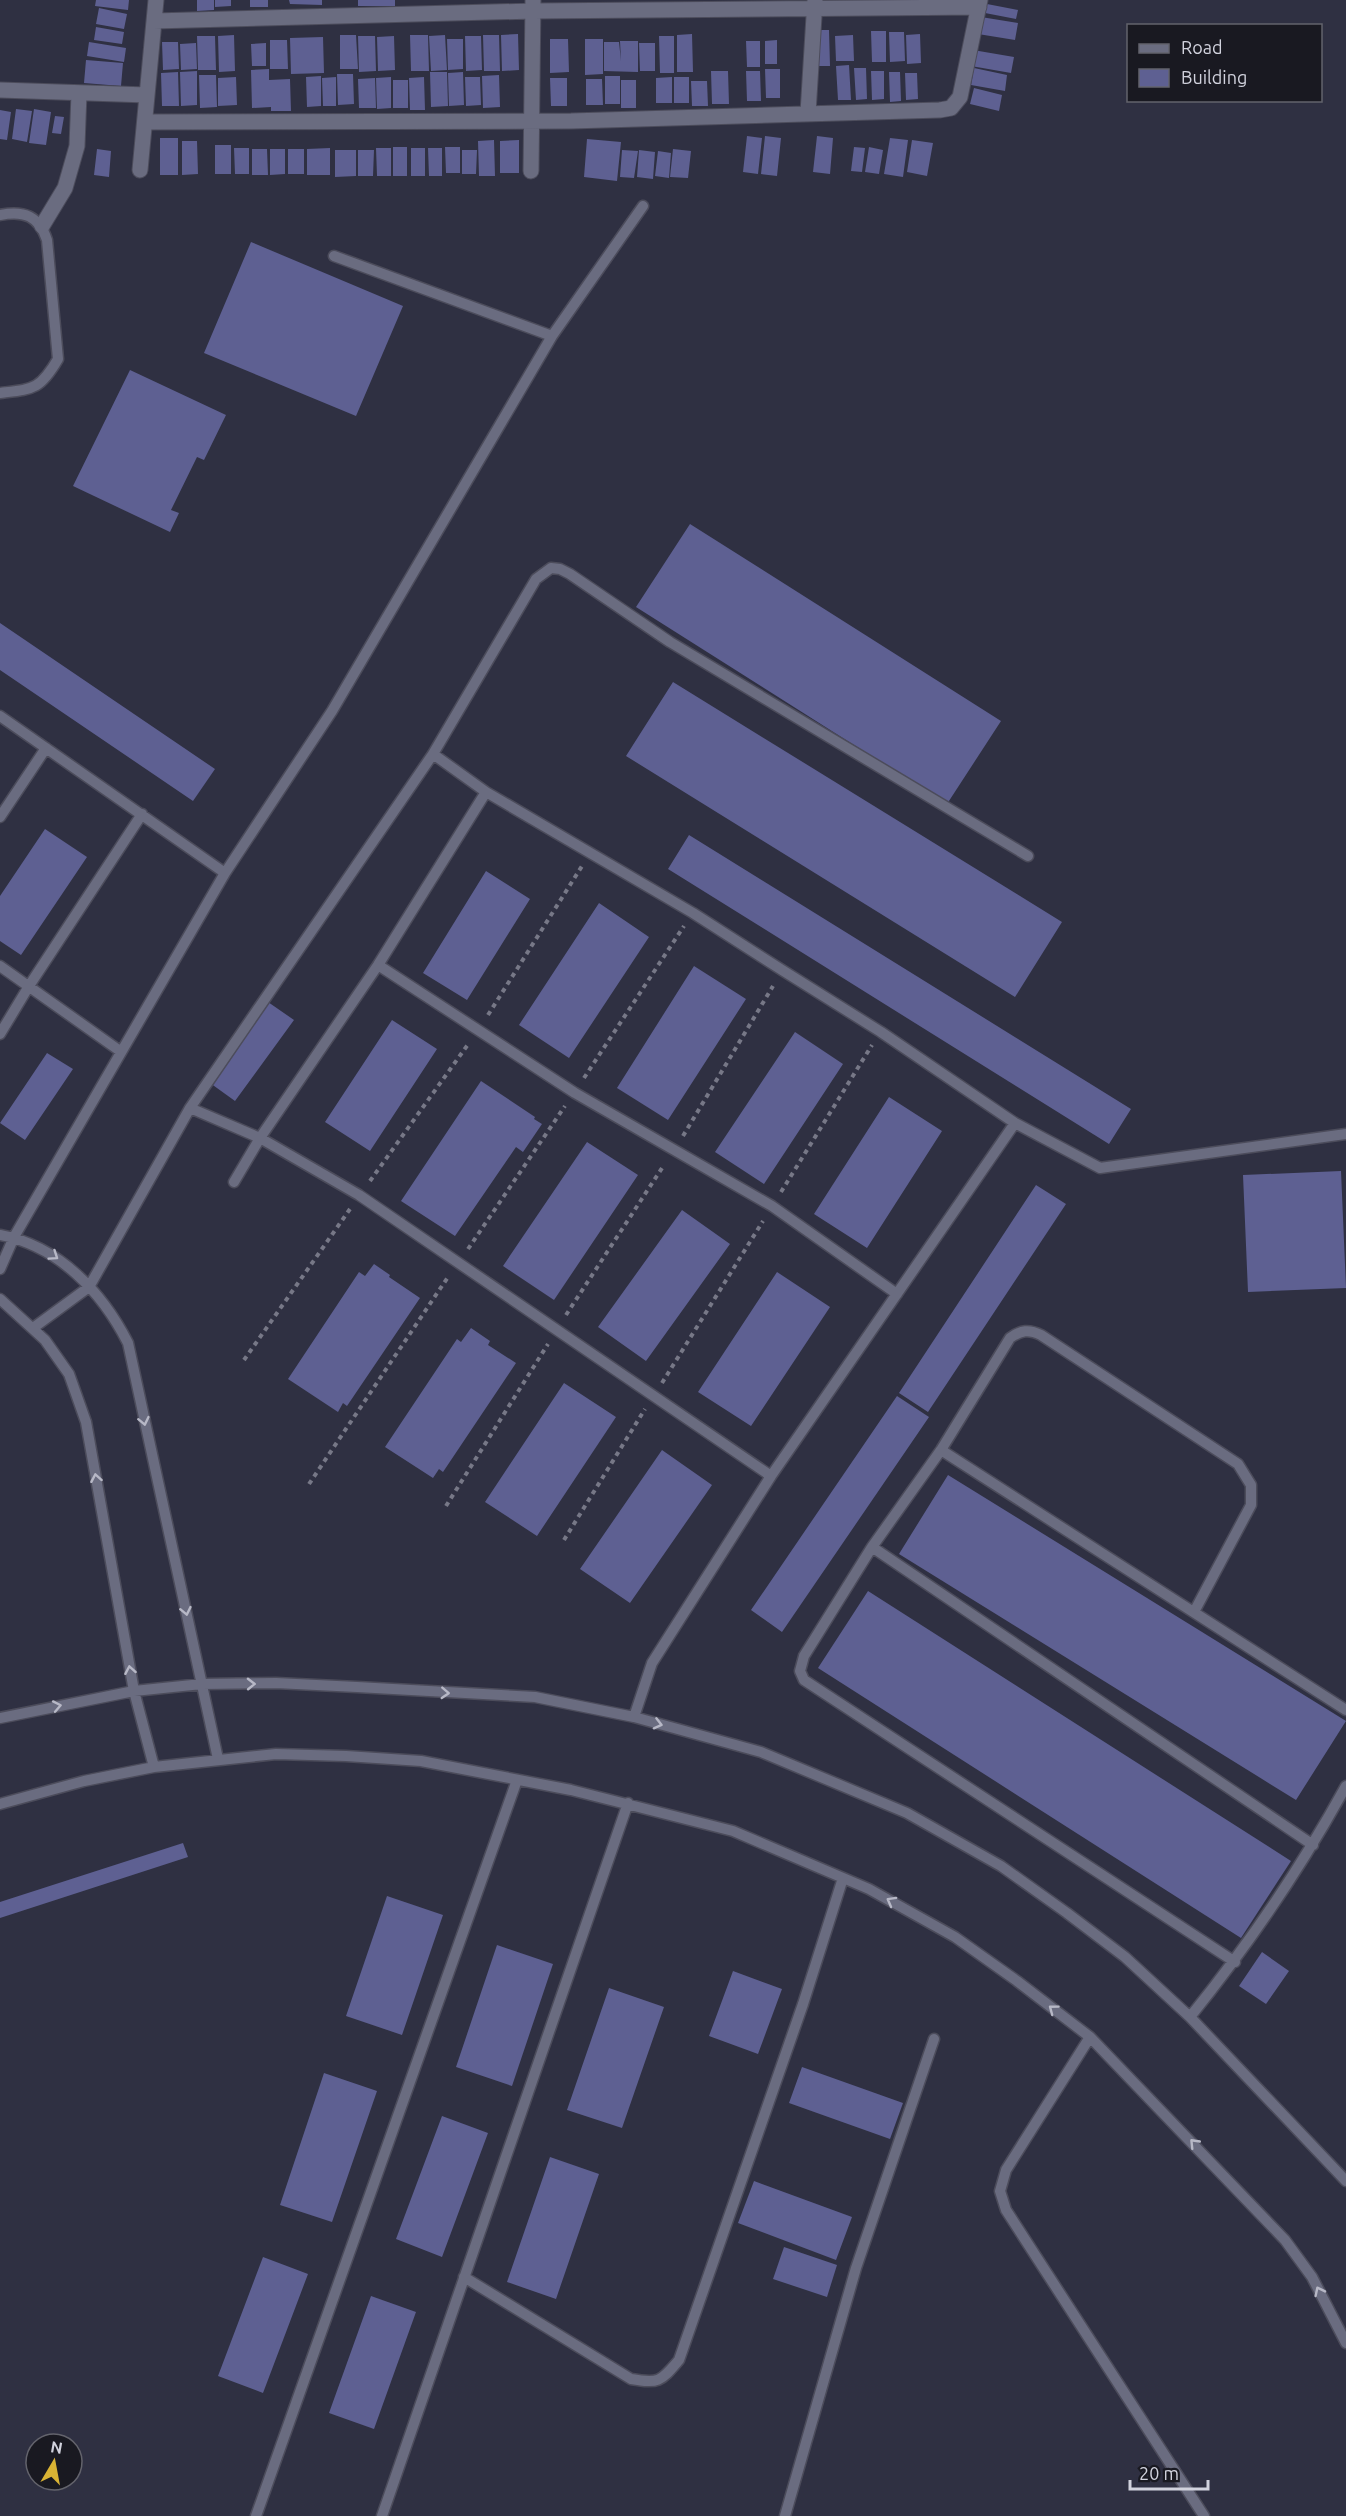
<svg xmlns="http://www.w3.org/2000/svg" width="1346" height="2516" font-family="Ubuntu,sans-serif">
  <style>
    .building { fill: #5e6092 }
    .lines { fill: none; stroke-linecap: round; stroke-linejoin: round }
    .lane-casing { stroke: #4c4c5b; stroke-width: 13 }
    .street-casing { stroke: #4c4c5b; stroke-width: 17 }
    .path { stroke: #777887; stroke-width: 4; stroke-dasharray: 4.5 4.5; stroke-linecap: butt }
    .lane { stroke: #6a6c80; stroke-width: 10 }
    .street { stroke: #6a6c80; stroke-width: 15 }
    .oneway { stroke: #b7b8c6 }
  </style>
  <rect width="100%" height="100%" fill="#2f3042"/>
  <path class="building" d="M96,0H129L128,10L95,6Z
    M197,0H214V10L197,11Z
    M215,0H231V6L215,7Z
    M250,0H268V7H250Z
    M289,0H322V5L290,4Z
    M358,0H395V6H358Z
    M987,4L1018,10L1016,19L985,13Z
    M99,8L127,14L124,29L96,24Z
    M981,17L1018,23L1015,40L978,34Z
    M96,27L124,32L122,44L94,40Z
    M815,30H829L830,66H816Z
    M871,31H886V62H872Z
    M889,32H904L905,61L890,62Z
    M518,34L519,70L502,71L501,35Z
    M692,34L693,72H677V35Z
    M920,34L921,63L907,64L906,35Z
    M234,35L235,71L219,72L218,36Z
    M340,35H356L358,69H340Z
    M410,35H428L429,71H411Z
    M445,35L447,70L431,71L429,36Z
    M483,35H499L500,71H484Z
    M853,35L854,61H836L835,36Z
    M197,36H215L216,70H198Z
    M358,36H375L376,71L359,72Z
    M394,36L395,70L378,71L377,37Z
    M465,36H481L482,70L466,71Z
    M659,36H674V73H660Z
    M323,37L324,73L291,74L290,38Z
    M447,39H463V69L448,70Z
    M550,39H568L569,72L550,73Z
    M585,39H603V74L585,75Z
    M270,40H287L288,69H270Z
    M777,40V64H765V41Z
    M620,41H638V72L604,71V42H619L621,61Z
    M746,41H760V67H747Z
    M89,42L126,48L124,62L87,56Z
    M162,42H178L179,69L163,70Z
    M196,43L197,69L181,70L180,44Z
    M266,43V66H252L251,44Z
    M639,43H655V71H640Z
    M973,50L1014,57L1011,73L971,66Z
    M86,60L123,63L121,86L84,83Z
    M849,65L851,100H838L836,66Z
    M854,68H866L867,99L856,100Z
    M974,68L1007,75L1005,91L971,85Z
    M269,69V80L290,79L291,111H271V107L252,108L251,70Z
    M765,69H780V98H766Z
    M197,71V105L181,106L180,72Z
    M711,71H728L729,104H712Z
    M746,71H760L761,101H747Z
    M871,71H884V99L872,100Z
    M178,72L179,106H162L161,73Z
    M430,72H447L448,106L431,107Z
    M463,72L464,105L449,106L448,73Z
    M889,72H900L901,101L890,102Z
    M905,73H917L918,99L906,100Z
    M337,74H353L354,104L338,105Z
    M199,75H216L217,107L200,108Z
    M499,75L500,107L483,108L482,76Z
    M321,76V106L307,107L306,77Z
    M605,76H620V104H605Z
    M236,77L237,105L218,106V78Z
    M336,77V106H323L322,78Z
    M391,77V108L377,109L376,78Z
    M424,77L425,110H410L409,78Z
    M465,77H480L481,105L466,106Z
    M672,77V103H656V78Z
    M674,77H689V103H674Z
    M375,78L376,108H359L358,79Z
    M550,78H567V106H551Z
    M586,79H602L603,105H586Z
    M393,80H408V108H393Z
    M621,80H636V108H621Z
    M691,81H707L708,106H692Z
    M974,88L1002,95L999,111L970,104Z
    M16,109L32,111L27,142L12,139Z
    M34,109L51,112L46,145L29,143Z
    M0,110L11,112L7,140L0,139Z
    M55,116L64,117L61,134L52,133Z
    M747,136L762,138L758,174L743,172Z
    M765,136L781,138L777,176L761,174Z
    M817,136L833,138L830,174L813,172Z
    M160,138H178V175H160Z
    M890,138L908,140L903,177L884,174Z
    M587,139L621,142L617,181L584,177Z
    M494,140L495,176H479L478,141Z
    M519,140V173H500V141Z
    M912,140L933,143L927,176L907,172Z
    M182,141H197L198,174L182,175Z
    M215,145H231V174H215Z
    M393,147H407V176H393Z
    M445,147H460V173H446Z
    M854,147L865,148L862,172L851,171Z
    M869,147L883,150L879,174L865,172Z
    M234,148H249V174H235Z
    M330,148V175H307V149Z
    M376,148H391V176H377Z
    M411,148H425V176H411Z
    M428,148H442V176H429Z
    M97,149L111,151L109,177L94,175Z
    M252,149H267L268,175H252Z
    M270,149H285V174L270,175Z
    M288,149H304V174H288Z
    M673,149L691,151L688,178L670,177Z
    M335,150H356V176L335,177Z
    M358,150H374L373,176H358Z
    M462,150H477L476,174H462Z
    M622,150L638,151L634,178L620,177Z
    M639,150L655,152L653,179L637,177Z
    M658,151L671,153L669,178L655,176Z
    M251,242L403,306L356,416L204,353Z
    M130,370L226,415L204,460L197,457L171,510L179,513L170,532L73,486Z
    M690,524L1001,721L947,804L636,607Z
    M0,623L215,769L193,801L0,670Z
    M673,682L1062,922L1015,997L626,756Z
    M45,829L87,857L21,955L0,941V896Z
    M689,835L1131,1109L1109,1144L668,869Z
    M486,871L530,899L467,1000L423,973Z
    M599,903L649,937L569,1058L519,1025Z
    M694,966L746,999L668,1120L617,1088Z
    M268,1002L294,1020L235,1101L210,1083Z
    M392,1020L437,1049L370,1151L325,1122Z
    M795,1032L843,1064L764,1184L715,1152Z
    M47,1053L73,1069L25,1140L0,1123Z
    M481,1081L535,1117L534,1119L542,1124L523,1152L516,1147L455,1236L401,1201Z
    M889,1097L942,1131L867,1248L814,1214Z
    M587,1142L638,1175L554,1300L503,1266Z
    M1341,1171L1346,1288L1248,1292L1243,1175Z
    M1036,1185L1066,1204L928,1412L899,1393Z
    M682,1210L730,1244L646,1361L598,1327Z
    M374,1264L390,1275L389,1277L420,1298L347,1406L343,1403L338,1412L288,1379L359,1272L365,1276Z
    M777,1272L830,1307L751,1426L698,1392Z
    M471,1328L490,1341L488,1345L516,1363L443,1472L439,1469L433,1478L385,1447L457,1339L461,1342Z
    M564,1383L616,1417L537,1536L485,1502Z
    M897,1396L929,1417L782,1632L751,1610Z
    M662,1450L712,1485L630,1603L580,1569Z
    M948,1475L1346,1721L1296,1800L899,1554Z
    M868,1591L1291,1861L1241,1938L818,1668Z
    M183,1843L188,1857L0,1918V1902Z
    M387,1896L443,1915L402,2035L346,2016Z
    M497,1945L553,1964L512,2086L456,2067Z
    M1262,1952L1289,1971L1266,2004L1239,1986Z
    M733,1971L782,1989L758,2054L709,2036Z
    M609,1988L664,2007L622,2128L567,2110Z
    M802,2067L903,2103L890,2139L789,2103Z
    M324,2073L377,2091L332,2222L280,2205Z
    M442,2116L488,2133L442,2257L396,2239Z
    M550,2157L599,2174L556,2299L507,2282Z
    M754,2181L852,2217L836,2260L738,2223Z
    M784,2247L837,2265L827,2297L773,2279Z
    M263,2257L308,2274L263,2393L218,2376Z
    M371,2296L416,2312L374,2429L329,2413Z"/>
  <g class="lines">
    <g class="lane-casing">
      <path id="lane" d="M0,215C24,210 39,216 47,240L58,359C40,390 33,389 0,393
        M334,256L552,336
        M0,716L225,873
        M433,754L486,792L693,913L782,970L881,1032L1015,1123L1100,1168L1346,1134
        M0,817L46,748
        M378,965L575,1093L772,1206L897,1294
        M0,966L120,1051
        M0,1034L29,986L142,814
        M190,1108L260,1138L359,1195L771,1476
        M234,1182L260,1138L378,965L486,792
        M0,1235C59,1246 102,1292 128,1343L218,1759
        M0,1269L14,1237L225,873L332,711L552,336L643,206
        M0,1299L45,1340L69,1374L86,1422L134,1691L154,1767
        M33,1328L89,1287L190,1108L433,754L536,579L551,568L560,569L570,574L670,642L1028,856
        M941,1450L1346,1710
        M872,1547L1313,1845
        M1194,1612L1251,1505V1485L1238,1464L1041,1335C1029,1329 1021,1330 1010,1338L941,1450L872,1547L804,1656L800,1671L804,1680L1235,1962
        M634,1717L652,1663L771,1476L1015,1123
        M0,1718L134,1691L202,1684L276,1683L357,1687L535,1697L634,1717L761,1752L907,1813L1001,1866L1067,1913L1125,1957L1190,2017L1346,2181
        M0,1804L84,1781L154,1767L276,1754L346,1756L421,1761L571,1790L733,1831L869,1889L955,1937L1017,1981L1090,2037L1285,2240L1312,2277L1346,2343
        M1190,2017C1249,1944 1301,1868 1346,1786
        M1090,2037L1006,2170L1000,2191L1006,2210L1204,2516
        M464,2277L631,2379C660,2384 661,2381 679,2360L803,2004L843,1878
        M256,2516L517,1780
        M382,2516L628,1803
        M785,2516L856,2268L934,2039"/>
    </g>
    <g class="street-casing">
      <path id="street" d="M154,21L533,11L979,7
        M0,90L147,95
        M808,113L815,0
        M145,122L571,121L940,110L951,108L960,97L980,0
        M140,170L156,0
        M531,171L533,0
        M42,226L65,188L77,146L79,93"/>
    </g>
    <path class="path" d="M488,1015L582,866
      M584,1078L684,926
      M683,1136L773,986
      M370,1181L469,1043
      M781,1192L872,1045
      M468,1249L565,1106
      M566,1315L664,1165
      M244,1360L350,1209
      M662,1383L763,1221
      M309,1484L448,1277
      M446,1506L548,1344
      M564,1540L645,1409"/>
    <use href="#lane" class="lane"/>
    <use href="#street" class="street"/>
  </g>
  <defs><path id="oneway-chevron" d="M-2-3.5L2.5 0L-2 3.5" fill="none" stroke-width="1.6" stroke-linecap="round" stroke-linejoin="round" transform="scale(1.5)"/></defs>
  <g class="oneway">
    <use href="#oneway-chevron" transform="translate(54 1256) rotate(34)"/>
    <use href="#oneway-chevron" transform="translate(144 1421) rotate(78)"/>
    <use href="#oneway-chevron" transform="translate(96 1478) rotate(-100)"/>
    <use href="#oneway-chevron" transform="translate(186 1611) rotate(78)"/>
    <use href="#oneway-chevron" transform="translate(130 1670) rotate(-100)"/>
    <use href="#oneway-chevron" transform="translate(251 1684) rotate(-1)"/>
    <use href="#oneway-chevron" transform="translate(445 1693) rotate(3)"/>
    <use href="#oneway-chevron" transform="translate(57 1706) rotate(-11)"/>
    <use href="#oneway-chevron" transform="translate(658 1724) rotate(14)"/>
    <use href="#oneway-chevron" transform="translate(891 1901) rotate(-151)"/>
    <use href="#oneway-chevron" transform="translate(1053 2009) rotate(-143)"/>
    <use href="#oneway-chevron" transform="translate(1194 2143) rotate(-134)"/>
    <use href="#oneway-chevron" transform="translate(1319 2291) rotate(-116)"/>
  </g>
  <rect x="1127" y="24" width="195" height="78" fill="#191921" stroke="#63636c" stroke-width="1.5"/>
  <rect x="1139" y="44" width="30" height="9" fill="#6a6c80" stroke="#63636c" stroke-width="1.5"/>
  <text x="1181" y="54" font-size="18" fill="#d1d2dd">Road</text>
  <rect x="1139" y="69" width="30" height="18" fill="#5e6092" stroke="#63636c" stroke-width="1.5"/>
  <text x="1181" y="84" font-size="18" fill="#d1d2dd">Building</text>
  <g transform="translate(54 2462) rotate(10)"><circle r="28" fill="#191921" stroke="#63636c" stroke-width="1.5"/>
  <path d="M0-4.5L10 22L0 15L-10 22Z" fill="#d9b334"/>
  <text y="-9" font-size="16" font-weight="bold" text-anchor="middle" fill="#d1d2dd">N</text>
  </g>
  <path d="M1130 2480v9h78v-9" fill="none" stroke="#d1d2dd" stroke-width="3"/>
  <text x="1139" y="2480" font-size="18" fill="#d1d2dd" stroke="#191921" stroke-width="4.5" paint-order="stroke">20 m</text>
</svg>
